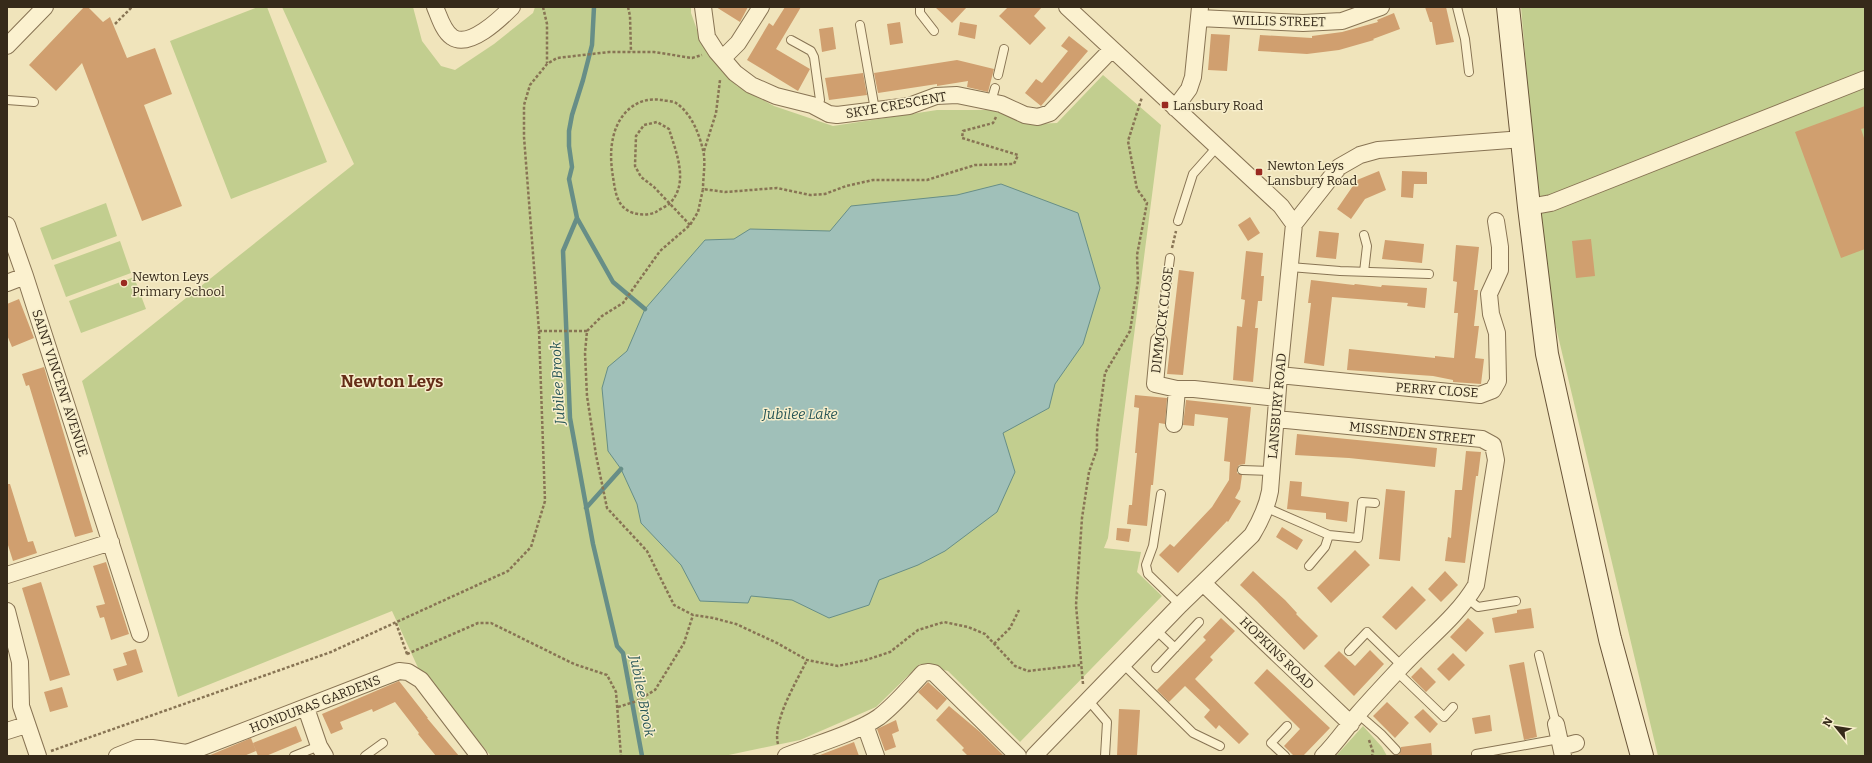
<svg xmlns="http://www.w3.org/2000/svg" width="1872" height="763" font-family="Bitter,serif">
  <style>
    .green { fill: #c2ce8f }
    .water { fill: #a0c0b9; stroke: #678e87 }
    .lines { fill: none; stroke-linecap: round; stroke-linejoin: round }
    .stream { stroke: #678e87; stroke-width: 4.5 }
    .building { fill: #d09f6f }
    .lane-casing { stroke: #887454; stroke-width: 10 }
    .street-casing { stroke: #887454; stroke-width: 18 }
    .secondary-casing { stroke: #695438; stroke-width: 24 }
    .path { stroke: #887454; stroke-width: 2.5; stroke-dasharray: 3 2; stroke-linecap: butt }
    .lane { stroke: #fbf1cf; stroke-width: 8 }
    .street { stroke: #fbf1cf; stroke-width: 16 }
    .secondary { stroke: #fbf1cf; stroke-width: 22 }
    .poi-dot { fill: #9a2a21; stroke: #f7eecb; stroke-width: 1.5 }
    .labels { text-anchor: middle; dominant-baseline: central; stroke-width: 3; stroke-linejoin: round; paint-order: stroke }
    .street-label { font-size: 13px; fill: #362a1a; stroke: #f7eecb }
    .poi-label { font-size: 13px; fill: #362a1a; stroke: #f7eecb; text-anchor: start }
    .water-label { font-size: 14px; font-style: italic; fill: #285657; stroke: #f7eecb }
    .district-label { font-size: 17px; font-weight: bold; fill: #652d17; stroke: #f7eecb }
  </style>
  <rect width="100%" height="100%" fill="#f0e4bb"/>
  <path class="green" d="M258,7H267L327,162L231,199L170,41Z
    M282,7H413L422,41L441,66L455,70L494,44L533,13L535,7H691V13L702,44L716,64L737,86L774,106L833,126L937,110H991L1033,124L1057,123L1103,75L1161,125L1108,538L1104,548L1141,552L1137,572L1162,596L1020,742L948,671L920,664L876,707L800,740L724,756H491L420,672L392,611L178,697L82,381L354,164Z
    M1521,7H1865V756H1658L1544,277Z
    M106,203L117,236L52,260L40,228Z
    M120,241L131,273L66,297L54,265Z
    M134,277L146,309L81,333L69,301Z
    M1363,726L1382,747L1387,756H1336Z"/>
  <path class="water" d="M1001,184L1078,213L1100,288L1083,344L1055,384L1049,408L1003,433L1015,472L997,512L945,551L918,565L879,580L869,605L829,618L792,600L751,596L748,603L700,601L681,565L641,523L637,504L621,469L608,451L602,388L608,367L627,351L645,309L705,240L734,239L750,229L830,231L851,206L957,195Z"/>
  <g class="lines">
    <path class="stream" d="M594,7L592,45L583,80L572,115L569,131V146L572,167L569,179L577,218L563,251L570,418L593,544L617,646L623,653L642,756
      M577,218L613,282L645,309
      M586,508L621,469"/>
  </g>
  <path class="building" d="M84,7H88L103,22L110,17L127,58L155,48L172,94L144,105L182,206L142,221L82,63L56,91L29,65Z
    M716,7H748L740,22Z
    M785,7H801L776,49L810,69L798,91L747,60L769,23L773,26Z
    M935,7H967L952,23Z
    M1008,7H1042L1034,16L1046,28L1030,45L999,16Z
    M1425,7H1446L1454,42L1436,45L1432,22H1430Z
    M1394,13L1400,29L1373,39L1374,40L1339,50L1307,54L1258,51L1260,35L1312,38V36L1342,32L1378,22L1377,20Z
    M900,22L903,43L890,45L887,24Z
    M960,22L977,25L975,39L958,35Z
    M833,27L836,49L822,52L819,29Z
    M1211,34L1230,35L1227,71L1208,70Z
    M1069,36L1088,51L1041,106L1025,93L1036,79L1042,83L1068,51L1061,46Z
    M957,60L994,69L988,92L967,87L968,81L937,86V84L878,93L874,73Z
    M863,73L867,95L829,100L825,78Z
    M1865,106V128L1861,129L1865,141V249L1841,258L1795,132Z
    M1379,171L1386,190L1365,199L1351,219L1337,209L1357,180Z
    M1402,171L1427,172V184H1414L1413,198L1401,197Z
    M1250,217L1260,233L1248,241L1238,225Z
    M1319,231L1339,233L1336,259L1316,257Z
    M1591,239L1595,276L1576,278L1572,241Z
    M1385,240L1424,244L1422,263L1382,259Z
    M1456,245L1479,247L1474,290H1478L1474,326H1479L1475,358L1484,359L1481,384L1453,382V380L1433,376L1347,370L1349,349L1435,358V356L1454,358L1458,313H1454L1457,282L1453,281Z
    M1246,251L1263,253L1261,276H1264L1262,301H1258L1255,328H1258L1253,382L1233,380L1237,326L1242,327L1245,300L1241,299Z
    M1179,270L1194,272L1183,375L1167,374Z
    M1311,280L1354,285L1355,284L1381,287L1382,285L1427,288L1425,308L1407,306L1408,303L1332,297L1324,366L1304,363L1311,303H1308Z
    M19,299L34,338L12,347L7,335V304Z
    M44,367L93,532L75,537L29,385L26,386L22,374Z
    M1135,395L1167,398L1165,424L1159,423L1153,485H1151L1147,526L1127,524L1129,505H1132L1137,453H1135L1139,408L1134,407Z
    M1186,400L1251,407L1245,464L1239,465L1237,469V473L1242,475L1240,489L1235,498L1241,501L1228,522L1227,521L1178,573L1159,555L1170,544L1174,547L1212,507L1229,480L1230,462L1224,461L1228,418L1195,414L1194,426L1183,425Z
    M1297,434L1437,448L1435,467L1349,458L1295,455Z
    M1466,451L1481,452L1478,476H1476L1465,563L1445,561L1448,537L1451,538L1455,490H1462Z
    M1290,481L1302,482L1301,496L1349,502L1347,522L1326,519V513L1287,509Z
    M7,484H10L28,542L33,541L37,553L13,561L7,542Z
    M1386,489L1405,491L1400,561L1379,559Z
    M1282,527L1303,540L1297,550L1276,537Z
    M1117,528L1131,529L1129,542L1116,540Z
    M1355,550L1370,565L1331,603L1317,588Z
    M106,562L129,634L111,640L104,617L100,618L96,606L105,604L93,566Z
    M1253,571L1285,600L1297,613L1296,614L1318,636L1304,650L1257,601L1240,585Z
    M1445,571L1458,585L1441,602L1428,589Z
    M41,582L70,675L50,681L22,588Z
    M1412,586L1426,600L1396,630L1382,617Z
    M1531,608L1534,628L1495,633L1492,618L1517,613V610Z
    M1221,618L1235,631L1210,657L1213,660L1195,679L1249,734L1239,744L1219,725L1216,729L1204,717L1210,710L1185,686L1169,702L1157,690L1206,640L1203,637Z
    M1468,618L1484,633L1466,652L1450,637Z
    M136,649L143,672L117,681L113,669L127,665L123,653Z
    M1370,650L1384,664L1354,696L1324,666L1339,651L1355,666Z
    M1453,653L1465,665L1449,681L1437,669Z
    M1524,662L1537,737L1524,740L1509,665Z
    M1421,667L1436,682L1426,692L1411,677Z
    M1267,669L1330,728L1303,756H1294L1284,746L1300,729L1254,683Z
    M399,681L428,718H427L459,756H436L418,734L419,733L395,702L373,712L372,709L340,722L343,729L331,734L322,714Z
    M928,682L947,699L937,710L918,692Z
    M62,687L68,707L50,712L44,692Z
    M1387,702L1409,723L1395,738L1373,716Z
    M949,706L980,732L1004,756H968L962,750L964,748L936,720Z
    M1119,709L1140,710L1137,755L1117,756Z
    M1423,709L1438,724L1430,733L1414,717Z
    M1490,715L1492,731L1475,734L1472,718Z
    M896,720L899,731L892,734L896,747L885,751L877,729Z
    M296,726L302,741L266,756H258L253,743Z
    M251,738L256,751L244,756H208Z
    M854,742L859,756H820V755Z
    M1431,743L1432,756H1394L1400,754L1401,747Z"/>
  <g class="lines">
    <g class="lane-casing">
      <path id="lane" d="M920,7V13L934,31
        M1457,7L1465,39L1469,72
        M860,25L875,110
        M791,40L811,51L814,57L820,100L816,107
        M998,75L1004,49
        M7,100L34,102
        M991,102L995,88
        M1178,221L1193,174L1217,147
        M1290,267L1340,271L1429,274
        M1364,272L1367,246L1364,235
        M1159,341L1170,258
        M1242,470L1271,471
        M1161,494L1153,546L1146,565L1148,574L1180,605
        M1267,508L1329,535L1358,538L1362,502L1375,503
        M1309,566L1325,547L1329,535
        M1468,599L1478,607L1516,601
        M1156,630L1175,648
        M1349,651L1367,632L1402,666
        M1539,655L1556,724
        M1124,665L1193,733L1220,746
        M1156,668L1199,622
        M1397,672L1444,717L1453,707
        M1089,701L1107,722L1105,756
        M1358,714L1381,734L1396,750
        M1476,754L1559,739
        M294,756L319,746
        M365,756L383,743
        M1285,756L1271,743L1287,726"/>
    </g>
    <g class="street-casing">
      <path id="street" d="M435,7C439,16 443,31 452,37C469,49 500,19 512,7
        M703,7L707,37L716,51L735,73L751,85L776,96L812,105L829,114L837,115L909,106L936,96L957,95L1001,104L1025,115L1038,117L1050,113L1112,49
        M1067,7L1281,206L1294,224
        M1199,18L1303,23L1342,21L1381,7
        M7,46L45,7
        M723,58L738,43L761,7
        M1175,108L1189,89L1193,77L1200,7
        M1529,207L1551,203L1865,79
        M7,225L25,276L140,634
        M7,283L25,276
        M1159,341L1155,384L1177,389H1194L1277,398
        M1279,375L1480,395L1493,390L1498,381L1497,333L1491,314L1489,294L1500,270V247L1496,221
        M1276,419L1482,439L1493,445L1496,460L1476,585C1457,617 1427,639 1402,666C1387,682 1372,698 1358,714C1346,728 1336,743 1323,756
        M1174,424L1177,389
        M7,575L111,542
        M1203,583L1351,724
        M7,611L20,662L21,706L38,756
        M306,708L319,746L325,756
        M1556,724L1563,756
        M865,725L876,756
        M7,731L26,725
        M1561,747L1576,743
        M117,756L137,748H152L187,753L399,671L408,672L421,680L479,756
        M786,756C813,745 856,733 879,717C895,705 909,688 923,673L929,672L934,673L1018,756
        M1034,756L1180,605L1252,535C1261,520 1267,507 1270,491L1279,375L1294,224L1339,167L1360,155L1378,150L1523,139"/>
    </g>
    <g class="secondary-casing">
      <path id="secondary" d="M1508,7L1529,207L1547,354L1610,639L1642,756"/>
    </g>
    <path class="path" d="M543,7L547,24V63
      M628,7L630,16L631,52
      M115,24L132,7
      M996,117L993,123L963,131L962,138L1018,155L1014,164L975,165L927,180H873L846,186L825,194L810,195L777,188L725,192L703,189L698,212L690,225L660,251L623,303L602,316L587,331L585,353L587,396L596,455L607,508L647,551L674,605L693,615L713,618L736,624L777,643L807,660L838,666L866,660L890,652L918,630L944,622L968,627L985,634L1015,666L1028,671L1080,665
      M704,151L716,113L720,80
      M690,225L654,187L641,177L635,166L636,136L644,125L657,122L669,129C676,152 690,184 669,204C665,207 660,209 656,212C648,216 634,215 627,210C616,203 615,189 613,177C611,165 610,151 613,138C618,114 636,96 662,100C666,101 673,101 676,103C691,113 699,133 703,150C706,161 703,177 703,189
      M1172,248L1176,231
      M539,331H587
      M396,623L407,654
      M994,644L1010,628L1019,610
      M407,654L478,623H491L574,664L607,675L616,692L621,756
      M1083,684L1076,605L1082,518L1089,472L1097,449V432L1105,373L1130,331L1138,281L1137,255L1147,203L1137,189L1128,141L1142,97
      M618,707L637,701L655,690L684,643L693,615
      M1369,740L1373,752L1372,756
      M778,744C772,721 797,681 807,660
      M51,751L331,652L508,571L531,547L545,501L539,331L524,137V105L530,85L547,64L557,58L609,52H654L692,58L702,55"/>
    <use href="#lane" class="lane"/>
    <use href="#street" class="street"/>
    <use href="#secondary" class="secondary"/>
  </g>
  <g class="poi-dot">
    <rect x="1161" y="101" width="8" height="8" rx="2"/>
    <rect x="1255" y="168" width="8" height="8" rx="2"/>
    <circle cx="124" cy="283" r="4"/>
  </g>
  <g class="labels">
    <g class="street-label">
      <text transform="translate(1279 21) rotate(1)">WILLIS STREET</text>
      <text transform="translate(896 105) rotate(-10)">SKYE CRESCENT</text>
      <text transform="translate(1162 320) rotate(-83)">DIMMOCK CLOSE</text>
      <text transform="translate(60 383) rotate(72)">SAINT VINCENT AVENUE</text>
      <text transform="translate(1437 390) rotate(4)">PERRY CLOSE</text>
      <text transform="translate(1277 406) rotate(-85)">LANSBURY ROAD</text>
      <text transform="translate(1412 433) rotate(6)">MISSENDEN STREET</text>
      <text transform="translate(1277 653) rotate(44)">HOPKINS ROAD</text>
      <text transform="translate(315 704) rotate(-21)">HONDURAS GARDENS</text>
    </g>
    <g class="poi-label">
      <text x="1173" y="105">Lansbury Road</text>
      <text x="1267" y="165">Newton Leys<tspan x="1267" dy="15">Lansbury Road</tspan></text>
      <text x="132" y="276">Newton Leys<tspan x="132" dy="15">Primary School</tspan></text>
    </g>
    <g class="water-label">
      <text transform="translate(558 383) rotate(-93)">Jubilee Brook</text>
      <text x="800" y="414">Jubilee Lake</text>
      <text transform="translate(642 696) rotate(79)">Jubilee Brook</text>
    </g>
    <g class="district-label">
      <text x="392" y="381">Newton Leys</text>
    </g>
  </g>
  <rect width="1872" height="763" fill="none" stroke="#362a1a" stroke-width="16"/>
  <g transform="translate(1836 727) rotate(300)" stroke="#f7eecb" stroke-width="3" paint-order="stroke">
  <path d="M0-3L7 15L0 10L-7 15Z" fill="#362a1a"/>
  <text y="-6" font-size="11" font-weight="bold" text-anchor="middle" fill="#362a1a">N</text>
  </g>
</svg>
